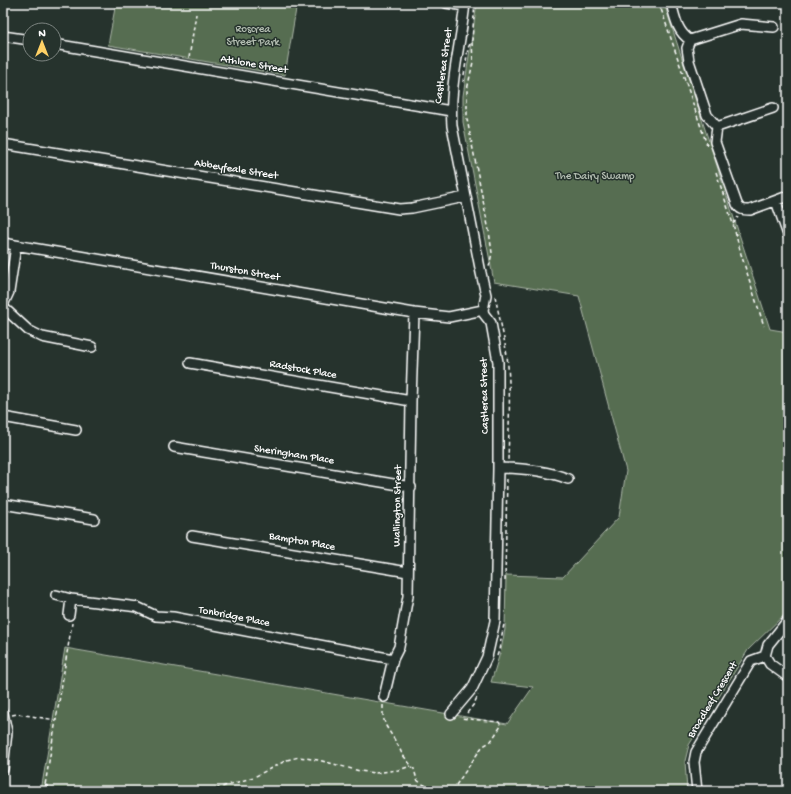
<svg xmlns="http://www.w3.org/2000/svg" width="791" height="794" font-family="'Gochi Hand',sans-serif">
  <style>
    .green { fill: #576d51; stroke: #abb6a8 }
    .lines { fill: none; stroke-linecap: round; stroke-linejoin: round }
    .minor-casing { stroke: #fff; stroke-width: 12 }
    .path { stroke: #fff; stroke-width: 1.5; stroke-dasharray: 4 3; stroke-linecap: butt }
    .minor { stroke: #26332d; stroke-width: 9 }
    .labels { text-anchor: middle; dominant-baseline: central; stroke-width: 3; stroke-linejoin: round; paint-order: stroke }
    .park-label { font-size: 11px; fill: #b3bdb1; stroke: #26332d }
    .street-label { font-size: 11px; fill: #fff; stroke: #26332d }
  </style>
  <rect width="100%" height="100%" fill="#26332d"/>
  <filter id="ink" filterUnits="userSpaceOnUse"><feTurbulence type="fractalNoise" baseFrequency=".025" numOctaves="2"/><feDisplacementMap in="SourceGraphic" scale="8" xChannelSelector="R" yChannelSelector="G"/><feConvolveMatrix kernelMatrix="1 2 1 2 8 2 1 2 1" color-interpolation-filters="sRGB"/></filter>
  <g filter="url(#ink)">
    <path class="green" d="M116,3H297L285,75L108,45Z
      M477,3H664L770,329L788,332V611L748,650L689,745L685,761L687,791H41L65,648L507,724L533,687L491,682L501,650L505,629L506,575L563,577L619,517L626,471L579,296L494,282L463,122V96Z"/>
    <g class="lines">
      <g class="minor-casing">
        <path id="minor" d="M446,3L465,6
          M671,3C675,17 677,32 690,40L687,48L689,61L707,115L717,127L715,142L737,204C740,210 743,210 750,210L788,196
          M3,36L30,40
          M690,40L741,24L774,27
          M54,44L451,111
          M717,127L773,108
          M3,144L399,209L412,208L465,197
          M776,201L788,235
          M3,243L414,313L449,317L483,310
          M3,305L9,292L16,246
          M3,307L28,330L42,337L92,347
          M190,363L411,401
          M3,417L76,430
          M174,447L411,487
          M498,468C522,468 546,470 568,479
          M3,504L94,519
          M192,536L408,572
          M56,595L71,599L130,606L137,607L156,616L173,617L393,659
          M69,615L71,599
          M788,620L768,645L765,656L770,664L788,677
          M384,697L393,659L399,647L408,596L411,401L414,313
          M3,713L7,732L3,769
          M451,714L472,689L487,657L495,621L498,468V362L491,323L484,314L483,310L486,295L481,273L452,126C449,84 461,44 465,3
          M697,791L694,762L696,752L751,661L765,656"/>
      </g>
      <path class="path" d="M659,3L707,145
        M472,42L473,62L467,90V119L489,231L492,253L489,267
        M189,58L196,14
        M463,82L468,48L472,40L475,3
        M716,172L733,224L741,254L764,326
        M733,224L738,217
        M495,296C499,316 504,336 507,356C511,390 509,426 508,461
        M505,581L507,476
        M497,656L499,650L504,624
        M383,705V717L386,726L399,747L402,754L414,769L417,780L421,783L435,791
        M467,713L474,704L478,695
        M12,715L18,714L56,720L72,623
        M45,785L60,791
        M44,791L56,720
        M209,791L254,777L287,760L299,757L318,760L360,771L375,773L398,770L411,766
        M452,791L482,747L491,741L501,726L499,722L460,718"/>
      <use href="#minor" class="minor"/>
    </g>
  </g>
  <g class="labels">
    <g class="park-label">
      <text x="253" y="30">Roscrea<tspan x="253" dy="13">Street Park</tspan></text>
      <text x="595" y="177">The Dairy Swamp</text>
    </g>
    <g class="street-label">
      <text transform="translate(254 65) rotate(10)">Athlone Street</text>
      <text transform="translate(444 66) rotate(-82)">Castlerea Street</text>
      <text transform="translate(236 170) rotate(9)">Abbeyfeale Street</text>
      <text transform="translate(245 272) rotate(10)">Thurston Street</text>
      <text transform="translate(303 370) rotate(10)">Radstock Place</text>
      <text transform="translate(485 396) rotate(-91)">Castlerea Street</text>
      <text transform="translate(294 455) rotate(9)">Sheringham Place</text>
      <text transform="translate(398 506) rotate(-89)">Wallington Street</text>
      <text transform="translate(302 542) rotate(10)">Bampton Place</text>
      <text transform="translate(234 617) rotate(11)">Tonbridge Place</text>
      <text transform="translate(713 700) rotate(-59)">Broadleaf Crescent</text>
    </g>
  </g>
  <rect width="791" height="794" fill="none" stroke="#26332d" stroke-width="16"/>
  <rect x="8" y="8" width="775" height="778" fill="none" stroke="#fff" stroke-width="1.5" filter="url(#ink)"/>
  <g transform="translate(42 42)"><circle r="19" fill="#26332d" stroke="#7d8581"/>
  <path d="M0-3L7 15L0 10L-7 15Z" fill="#ffd166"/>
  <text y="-6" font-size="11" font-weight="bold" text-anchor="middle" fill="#ffffff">N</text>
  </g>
</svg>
